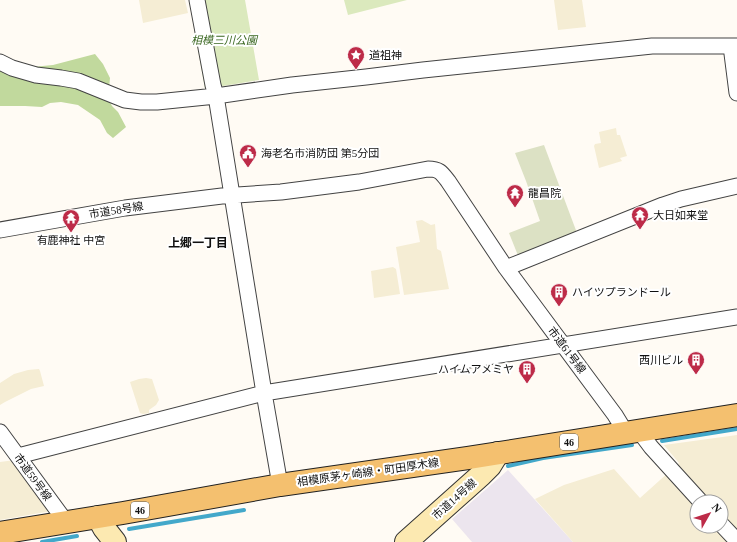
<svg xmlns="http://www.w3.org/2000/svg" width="737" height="542" font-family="'Times New Roman','Noto Sans JP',serif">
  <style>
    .industrial { fill: #ece5ee }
    .farmland { fill: #f5edd4; fill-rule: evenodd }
    .green { fill: #dbe9bd }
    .forest { fill: #c1d99d }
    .cemetery { fill: #dce1c4 }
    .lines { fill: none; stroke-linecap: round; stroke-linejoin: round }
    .stream { stroke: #43a8ca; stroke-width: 4 }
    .street-casing { stroke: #434343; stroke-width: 17 }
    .secondary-casing { stroke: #323232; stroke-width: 24 }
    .primary-casing { stroke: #212121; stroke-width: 24 }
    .street { stroke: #fff; stroke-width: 15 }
    .secondary { stroke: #fce9b1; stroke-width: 22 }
    .primary { stroke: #f4c06f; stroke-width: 22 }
    .labels { text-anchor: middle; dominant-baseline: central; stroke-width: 4; stroke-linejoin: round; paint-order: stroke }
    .shield { fill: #fff; stroke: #585858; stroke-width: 1 }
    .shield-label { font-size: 10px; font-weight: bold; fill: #101010 }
    .park-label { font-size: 11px; font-style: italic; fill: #3a6721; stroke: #fff }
    .poi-label { font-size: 11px; fill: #101010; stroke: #fff; text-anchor: start }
    .street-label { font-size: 11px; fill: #101010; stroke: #fff }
    .neighbourhood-label { font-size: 12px; font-weight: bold; fill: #101010; stroke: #fff }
  </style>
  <rect width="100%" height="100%" fill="#fffbf4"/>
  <path class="industrial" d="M508,470L573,542H472L452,519Z"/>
  <path class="farmland" d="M139,0H185L188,13L143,23Z
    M554,0H582L586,27L558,30Z
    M616,128L617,135H620L627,156L620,158L622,161L599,168L594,146L595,144L601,143L599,132Z
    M422,220L431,225L435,224L437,249L441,251L449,289L404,295L396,247L420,242L416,221Z
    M393,267L396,269L400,294L374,298L371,271Z
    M39,369L40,371L44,386L31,389L5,402L0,405V383L14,374L28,370Z
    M146,378L152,379L159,400L156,405L149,410V413L143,414L140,413L130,382L139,379Z
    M737,435V542H573L535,499L564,485L614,469L640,498L679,463L664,445ZM697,502H721V526H697Z
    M15,460L51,511L0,520V462Z"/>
  <path class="green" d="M189,0H245L259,80L205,89Z
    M344,0H407L348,15Z"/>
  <path class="forest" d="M95,54L103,64L110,78L108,98L112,106L118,112L126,127L113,138L107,133L100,120L78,105L61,102L50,103L42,107L25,106H0V71L6,66L32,67L53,65Z"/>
  <path class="cemetery" d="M544,145L577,233L519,258L509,233L540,221L526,181L515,153Z"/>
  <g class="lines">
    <path class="stream" d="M662,441L737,429
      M508,466L543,458L632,445
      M129,529L244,510
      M42,542L77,536"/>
    <g class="street-casing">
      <path id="street" d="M197,0L213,85L216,96L264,393L280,485
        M731,46L737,93
        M0,62L12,68L36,75L61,78L78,81L125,100L141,102H157L216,96L292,85L366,77L423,70L614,50L652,46H737
        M0,230L125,208L222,196L281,192L359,182L428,169C439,169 441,172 448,181L506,268L615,415L626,433
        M506,268L663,205L681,199L737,186
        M639,431L651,447L701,502
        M0,432L66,522
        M18,456L264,393L737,317
        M721,524L737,541"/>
    </g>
    <g class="secondary-casing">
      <path id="secondary" d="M98,517L104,528L115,542
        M406,542L481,475L490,466L498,453"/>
    </g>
    <g class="primary-casing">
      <path id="primary" d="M0,533L123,513L280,485L468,458L737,415"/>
    </g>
    <use href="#street" class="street"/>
    <use href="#secondary" class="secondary"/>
    <use href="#primary" class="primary"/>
  </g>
  <defs>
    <g id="sight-pin" transform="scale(0.9)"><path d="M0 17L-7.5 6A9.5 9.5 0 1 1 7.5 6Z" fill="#bd2b48" stroke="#fff"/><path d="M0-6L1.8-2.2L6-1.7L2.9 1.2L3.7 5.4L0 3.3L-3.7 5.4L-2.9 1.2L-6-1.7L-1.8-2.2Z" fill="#fff"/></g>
    <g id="civic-pin" transform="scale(0.9)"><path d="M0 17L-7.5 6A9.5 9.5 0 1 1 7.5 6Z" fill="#bd2b48" stroke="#fff"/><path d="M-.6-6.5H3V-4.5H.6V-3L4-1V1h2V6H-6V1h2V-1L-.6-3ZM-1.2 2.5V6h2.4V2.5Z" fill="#fff"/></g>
    <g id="temple-pin" transform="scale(0.9)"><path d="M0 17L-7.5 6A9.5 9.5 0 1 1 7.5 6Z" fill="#bd2b48" stroke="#fff"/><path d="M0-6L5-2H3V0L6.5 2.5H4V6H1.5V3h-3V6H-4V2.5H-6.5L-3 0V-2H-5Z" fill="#fff"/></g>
    <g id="building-pin" transform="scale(0.9)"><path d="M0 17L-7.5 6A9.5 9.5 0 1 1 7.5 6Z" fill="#bd2b48" stroke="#fff"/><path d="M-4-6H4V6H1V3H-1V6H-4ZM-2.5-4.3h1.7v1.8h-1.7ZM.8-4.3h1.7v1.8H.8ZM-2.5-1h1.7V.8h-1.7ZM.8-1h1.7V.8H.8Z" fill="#fff"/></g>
  </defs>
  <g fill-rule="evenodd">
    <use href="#sight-pin" x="356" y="55"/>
    <use href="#civic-pin" x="248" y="153"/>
    <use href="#temple-pin" x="515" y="193"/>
    <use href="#temple-pin" x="640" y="215"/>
    <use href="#temple-pin" x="71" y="218"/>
    <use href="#building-pin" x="559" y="292"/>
    <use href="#building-pin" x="696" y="360"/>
    <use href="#building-pin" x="527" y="369"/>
  </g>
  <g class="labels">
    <g class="shield">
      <rect x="560" y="434" width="18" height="16" rx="3"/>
      <rect x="131" y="502" width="18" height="16" rx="3"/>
    </g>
    <g class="shield-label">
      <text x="569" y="442">46</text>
      <text x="140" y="510">46</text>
    </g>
    <g class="park-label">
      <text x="224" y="40">相模三川公園</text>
    </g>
    <g class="poi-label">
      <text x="369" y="55">道祖神</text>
      <text x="261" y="153">海老名市消防団 第5分団</text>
      <text x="528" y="193">龍昌院</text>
      <text x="653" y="215">大日如来堂</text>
      <text x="71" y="240" text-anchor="middle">有鹿神社 中宮</text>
      <text x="572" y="292">ハイツプランドール</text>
      <text x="683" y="360" text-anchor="end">西川ビル</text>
      <text x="514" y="369" text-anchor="end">ハイムアメミヤ</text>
    </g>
    <g class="street-label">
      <text transform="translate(116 210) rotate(-9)">市道58号線</text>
      <text transform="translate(567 350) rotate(53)">市道61号線</text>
      <text transform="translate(368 472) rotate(-8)">相模原茅ヶ崎線・町田厚木線</text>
      <text transform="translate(33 477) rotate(54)">市道59号線</text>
      <text transform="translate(454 499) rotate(-42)">市道14号線</text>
    </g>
    <g class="neighbourhood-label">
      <text x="198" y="243">上郷一丁目</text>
    </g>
  </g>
  <g transform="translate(709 514) rotate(51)"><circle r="19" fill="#ffffff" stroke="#9f9f9f"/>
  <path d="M0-3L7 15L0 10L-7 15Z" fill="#bd2b48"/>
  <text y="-6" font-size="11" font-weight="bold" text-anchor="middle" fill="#101010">N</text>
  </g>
</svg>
